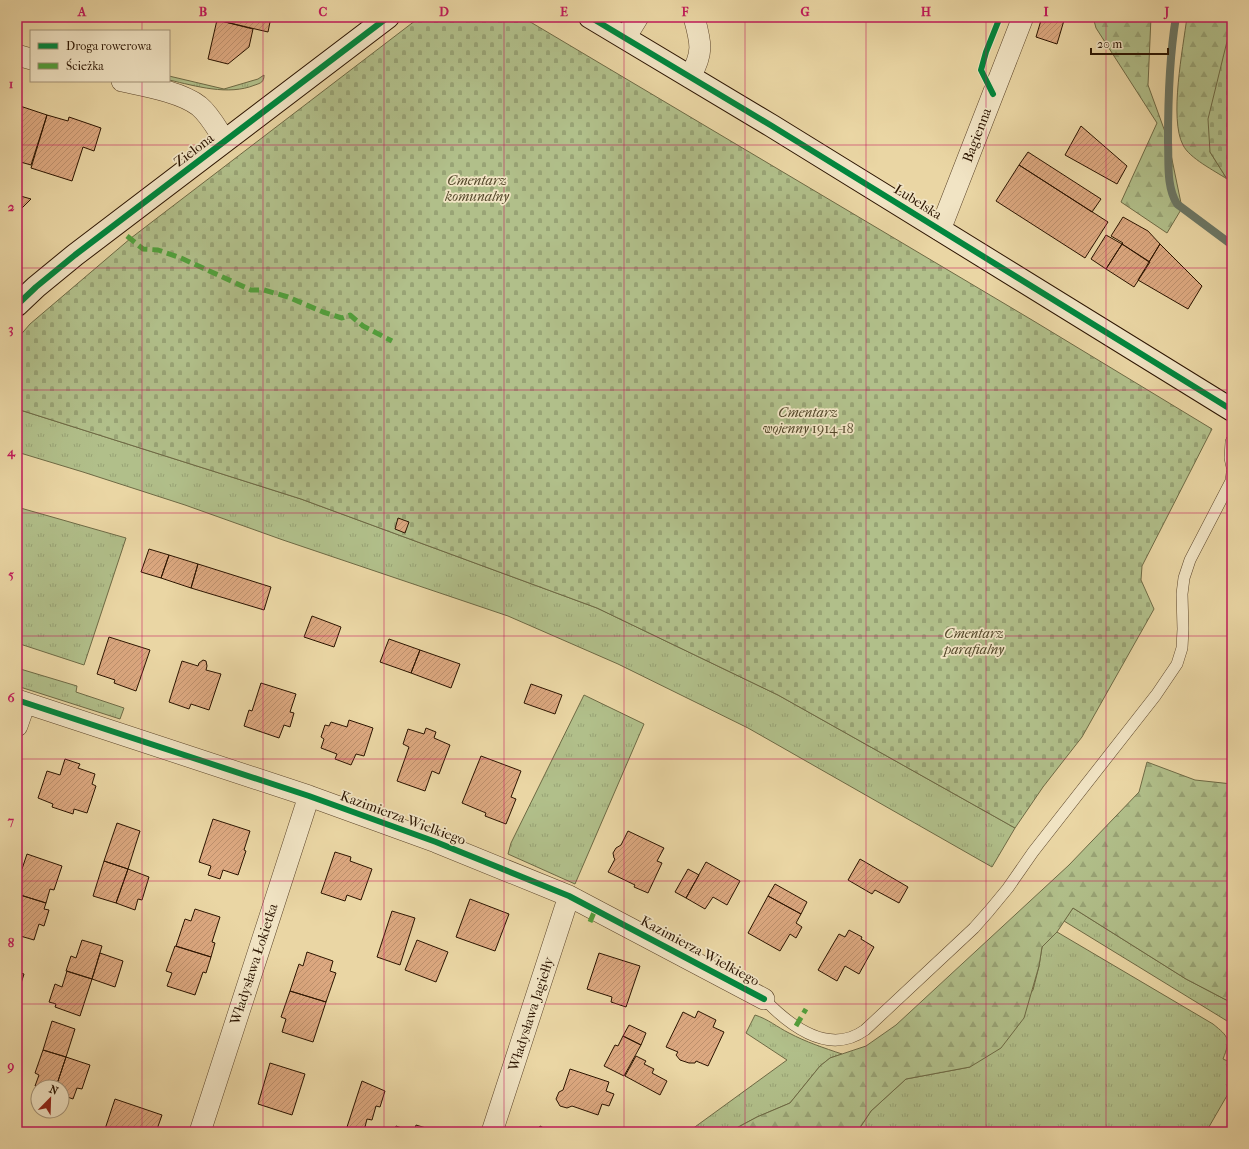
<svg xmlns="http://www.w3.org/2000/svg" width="1249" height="1149" font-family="'IM FELL French Canon',serif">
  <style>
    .grass { fill: url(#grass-tufts); stroke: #6e6a45 }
    .forest { fill: url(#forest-firs); stroke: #6e6a45 }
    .cemetery { fill: url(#cemetery-stones); stroke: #6e6a45 }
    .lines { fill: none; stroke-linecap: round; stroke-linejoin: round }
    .stream { stroke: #6c7765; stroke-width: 8 }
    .building { fill: url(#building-hatch); stroke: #2b1400 }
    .lane-casing { stroke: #5b4429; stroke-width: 12 }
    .street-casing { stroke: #5b4429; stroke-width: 22 }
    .secondary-casing { stroke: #2b1400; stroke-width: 24 }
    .lane { stroke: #f1e4c4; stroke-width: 11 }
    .street { stroke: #f1e4c4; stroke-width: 21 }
    .secondary { stroke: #f1e4c4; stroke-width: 22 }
    .quiet { stroke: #51a03c; stroke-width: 5; stroke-dasharray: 10 5; stroke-linecap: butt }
    .cycleway-casing { stroke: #f1e4c4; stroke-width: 8 }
    .cycleway { stroke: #00873e; stroke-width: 6 }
    .grid { fill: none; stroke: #c2185b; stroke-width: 1; stroke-opacity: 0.55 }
    .labels { text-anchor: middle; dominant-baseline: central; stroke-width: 3.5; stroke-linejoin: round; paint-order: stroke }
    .street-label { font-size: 14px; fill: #2b1400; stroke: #f1e4c4 }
    .park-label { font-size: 14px; font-style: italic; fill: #534729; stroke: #f1e4c4 }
    .neatline { fill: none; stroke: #c2185b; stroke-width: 1.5 }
    .grid-label { font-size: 13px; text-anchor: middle; font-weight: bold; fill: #c2185b }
  </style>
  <defs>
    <pattern id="grass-tufts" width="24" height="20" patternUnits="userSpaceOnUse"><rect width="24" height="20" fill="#b1bf8a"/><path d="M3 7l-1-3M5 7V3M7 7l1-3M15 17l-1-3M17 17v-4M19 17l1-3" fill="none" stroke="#98a375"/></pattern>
    <pattern id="forest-firs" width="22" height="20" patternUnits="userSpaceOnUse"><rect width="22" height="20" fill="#b1bf8a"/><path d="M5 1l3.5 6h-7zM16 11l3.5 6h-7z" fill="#98a375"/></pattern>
    <pattern id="cemetery-stones" width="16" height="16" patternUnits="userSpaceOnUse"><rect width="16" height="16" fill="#b1bf8a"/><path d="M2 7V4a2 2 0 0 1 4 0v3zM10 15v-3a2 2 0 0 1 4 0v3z" fill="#98a375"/></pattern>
    <pattern id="building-hatch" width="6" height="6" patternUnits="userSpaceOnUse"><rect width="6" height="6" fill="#dca880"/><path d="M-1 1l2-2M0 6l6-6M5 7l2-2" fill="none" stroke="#bd906d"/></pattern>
  </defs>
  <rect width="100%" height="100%" fill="#ead6a4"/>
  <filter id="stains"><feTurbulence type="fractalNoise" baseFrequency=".005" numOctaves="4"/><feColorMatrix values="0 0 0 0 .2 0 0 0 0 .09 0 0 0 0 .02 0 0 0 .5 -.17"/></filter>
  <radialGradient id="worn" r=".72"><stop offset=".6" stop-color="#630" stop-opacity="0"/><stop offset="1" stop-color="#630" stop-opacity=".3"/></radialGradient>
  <path class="grass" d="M264,75C264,82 261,83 255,85C228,96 196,86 169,80V76L224,89L258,79Z
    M17,409L301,499L597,608L778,695L1015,828L992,867L748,728L618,664L508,616L283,540L185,505L83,472L17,452Z
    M17,507L126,538L84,665L17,643Z
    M17,668L77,686L76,692L124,708L120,719L17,686Z
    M584,695L644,724L575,884L508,854L511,843Z
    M1073,908L1186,979L1232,1003V1024L1064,921Z
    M1057,932L1213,1024C1229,1037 1231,1039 1223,1059L1232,1063V1087L1206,1132H857L871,1111L906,1079L970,1067L1033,990L1039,966L1042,947Z
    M755,1015C768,1019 777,1027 789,1033C806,1042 824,1048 842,1054L830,1058L820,1066L790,1103L757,1117L729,1132H688L787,1060L746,1033Z"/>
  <path class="forest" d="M1093,17H1151L1148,85L1168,140L1182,208L1167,233L1121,202L1157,123L1096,28Z
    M1187,17H1232L1210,152L1227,179C1215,171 1189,158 1183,145C1169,119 1183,48 1187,17Z
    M1147,762L1195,780L1232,784V1003L1186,979L1073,908L1057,932L1042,947L1039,966L1024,1018L1001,1048L970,1067L906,1079L871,1111L857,1132H729L757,1117L790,1103L820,1066L830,1058L866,1046L896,1025L1069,865L1139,792Z"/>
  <path class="cemetery" d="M420,17H522L1032,320L1212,429L1142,566L1141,580L1154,609L1082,737L1043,787L1015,828L778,695L597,608L301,499L17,409V339L30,324L131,238Z
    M1232,21V181L1227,179L1210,152L1208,119Z"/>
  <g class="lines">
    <path class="stream" d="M1176,17C1169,58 1168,100 1168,142C1169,162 1166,186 1177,204L1232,245"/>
  </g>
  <path class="building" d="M103,17H118L117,21Z
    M218,17H274V18L271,17L268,32L217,20Z
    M1042,17H1065L1057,44L1036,37Z
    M217,20L253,29L249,47L228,64L208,59Z
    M17,105L47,115L31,165L17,161Z
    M47,115L68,121L69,117L101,128L94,151L83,147L72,181L31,168Z
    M1081,126L1127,166L1117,184L1065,155Z
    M1028,152L1101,199L1092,212L1019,165Z
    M1019,165L1108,222L1085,258L996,201Z
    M17,195L31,199L17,213Z
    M1123,217L1148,231L1160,244L1149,262L1122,244L1123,243L1111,236Z
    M1106,235L1122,244L1106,269L1091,259Z
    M1122,244L1150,262L1134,287L1106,269Z
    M1160,244L1202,286L1188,309L1138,280Z
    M398,518L409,522L405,533L395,529Z
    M149,549L169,555L161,578L141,572Z
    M169,555L198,564L191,588L161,578Z
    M198,564L271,587L264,610L191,588Z
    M312,616L341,627L334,647L304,637Z
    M109,637L150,650L136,691L114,683L115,680L97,674Z
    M389,639L420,650L411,673L380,662Z
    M420,650L460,664L451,688L411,673Z
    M203,660L206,661L207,666L206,670L221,674L209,710L191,704L189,709L169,702L182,661L198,666L199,663Z
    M261,683L296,694L290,712L294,713L290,727L284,725L279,738L244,726L249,710L252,711Z
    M531,684L562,695L555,714L524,703Z
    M349,720L373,728L364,756L356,754L351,765L335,759L337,754L321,748L324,739L321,737L325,725L329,726L331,722L347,727Z
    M426,728L436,732L434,738L450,745L439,774L432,771L425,791L397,781L409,747L403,744L408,729L424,734Z
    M481,756L521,771L511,797L516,799L506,824L485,816L486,813L462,803Z
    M65,759L80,764L78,768L95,774L92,784L96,786L87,813L74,809L73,814L52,807L53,804L38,798L47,771L60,775Z
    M213,819L250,831L244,850L246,851L238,875L223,870L220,879L208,875L211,866L199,862Z
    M117,823L140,831L128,869L104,861Z
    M628,831L664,848L657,861L662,863L648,893L634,887L635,885L608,872L615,859L614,858L613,853L616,848L621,845Z
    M335,852L351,857L350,861L372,869L361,900L347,895L345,901L321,893Z
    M27,854L62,866L54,890L50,889L46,903L17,894V868L22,869Z
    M860,859L908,887L899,903L875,890L872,894L848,880Z
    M104,861L128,869L116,903L93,896Z
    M706,862L740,881L727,905L713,897L705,909L686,898Z
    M128,869L149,877L142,900L138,899L135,910L116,903Z
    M688,869L699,875L686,898L675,892Z
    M775,884L807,902L801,914L768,896Z
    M17,894L46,903L44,909L49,910L44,926L39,924L34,940L17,935Z
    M768,896L801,914L796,923L802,927L796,938L790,934L780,951L748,933Z
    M470,899L509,914L495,951L456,937Z
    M195,909L220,917L212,942L215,943L211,957L176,946L185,919L191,921Z
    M392,911L415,918L400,965L377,957Z
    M849,930L862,937L861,939L874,947L859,974L845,966L837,981L818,970L839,934L845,937Z
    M82,940L102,946L92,979L66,971L71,956L76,958Z
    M417,940L448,952L436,982L405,970Z
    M175,946L211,957L206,973L203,972L195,995L167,986L172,973L166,971Z
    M307,952L333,961L330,971L336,973L326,1002L290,991L299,964L303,966Z
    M100,953L123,961L115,987L92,979Z
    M599,953L640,966L626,1007L611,1002L612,997L587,989Z
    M67,971L92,979L80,1016L55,1007L56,1004L49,1002L55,984L62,987Z
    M17,972L24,974L17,996Z
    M290,991L326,1002L313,1042L282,1032L286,1019L281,1017Z
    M698,1011L716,1020L713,1027L724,1032L708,1066L696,1061L695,1063H689L680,1060L676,1055L678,1052L666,1047L683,1012L695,1018Z
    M52,1021L75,1029L66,1057L43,1050Z
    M629,1025L646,1033L641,1045L623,1036Z
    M623,1036L641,1045L624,1076L604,1066L615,1045L618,1046Z
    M43,1050L66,1057L56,1087L35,1086L39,1075L35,1073Z
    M636,1056L646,1061L644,1064L654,1069L652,1073L667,1081L660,1095L625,1076Z
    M66,1057L90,1065L82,1089L77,1088L73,1099L62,1095V1087H56Z
    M270,1063L305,1074L292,1115L258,1104Z
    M570,1069L609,1082L606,1091L614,1094L609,1106L602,1104L598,1115L572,1106L567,1108L560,1106L556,1099L559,1092L563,1090Z
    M362,1081L385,1091L380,1107L376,1106L372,1120L367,1119L365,1127L356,1130L347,1127Z
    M115,1099L162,1115L156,1132H104Z
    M416,1125L439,1132H414Z
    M396,1126L413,1132H394Z
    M540,1126L551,1132H537Z"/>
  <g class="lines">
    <g class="lane-casing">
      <path id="lane" d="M1232,440L1231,442L1230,458L1232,467
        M764,999C790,1026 829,1056 865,1030L974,928L989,911L1008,888L1033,852L1156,695L1177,664L1182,648L1183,629L1182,594L1184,578L1190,560L1231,481L1232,473"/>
    </g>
    <g class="street-casing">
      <path id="street" d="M625,38L638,17
        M17,55L31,59
        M690,77C704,52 701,43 694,17
        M122,81C145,86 181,92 199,106C210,115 217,129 225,141
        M940,230L1023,17
        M17,700L309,796L436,842L569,896L764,999
        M17,726L25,703
        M200,1132L309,796
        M492,1132L569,896"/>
    </g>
    <g class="secondary-casing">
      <path id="secondary" d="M590,17L772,126L1232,410
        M17,305L36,287L75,255L388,17"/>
    </g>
    <use href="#lane" class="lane"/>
    <use href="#street" class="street"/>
    <use href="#secondary" class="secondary"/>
    <path class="quiet" d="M127,236L143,249L158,250L181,258L251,290H264L288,297L323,312L342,318L350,315L363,326L392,341
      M590,922L595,910
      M796,1026L806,1009"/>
    <g class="cycleway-casing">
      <path id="cycleway" d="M590,17L772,126L1232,410
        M993,94L981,70L986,52L1000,17
        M17,305L36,287L75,255L388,17
        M17,700L309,796L436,842L569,896L764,999"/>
    </g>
    <use href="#cycleway" class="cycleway"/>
  </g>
  <path class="grid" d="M142,17V31M263,17V1132M384,17V1132M504,17V1132M624,17V1132M745,17V1132M866,17V1132M986,17V1132M1106,17V1132M142,81V1132M17,145H1232M17,268H1232M17,390H1232M17,513H1232M17,636H1232M17,759H1232M17,881H1232M17,1004H1232"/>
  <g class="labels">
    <g class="street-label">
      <text transform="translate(977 135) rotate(-69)">Bagienna</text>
      <text transform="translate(194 150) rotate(-37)">Zielona</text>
      <text transform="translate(918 202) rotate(32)">Lubelska</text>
      <text transform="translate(403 818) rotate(20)">Kazimierza Wielkiego</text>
      <text transform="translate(700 951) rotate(28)">Kazimierza Wielkiego</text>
      <text transform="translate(254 964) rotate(-72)">Władysława Łokietka</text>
      <text transform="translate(531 1014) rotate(-72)">Władysława Jagiełły</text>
    </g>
    <g class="park-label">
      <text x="477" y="180">Cmentarz<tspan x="477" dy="16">komunalny</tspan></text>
      <text x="808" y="412">Cmentarz<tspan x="808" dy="16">wojenny 1914-18</tspan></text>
      <text x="974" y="633">Cmentarz<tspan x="974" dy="16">parafialny</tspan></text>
    </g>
  </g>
  <rect width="1249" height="1149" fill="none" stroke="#ead6a4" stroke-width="44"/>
  <rect x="30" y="30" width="140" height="52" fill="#f1e4c4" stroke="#a29176"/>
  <rect x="38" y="43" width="20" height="6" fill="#00873e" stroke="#a29176"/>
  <text x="66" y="50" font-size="12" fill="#2b1400">Droga rowerowa</text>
  <rect x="38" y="63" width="20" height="6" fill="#51a03c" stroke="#a29176"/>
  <text x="66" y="70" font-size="12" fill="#2b1400">Ścieżka</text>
  <g transform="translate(50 1099) rotate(23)"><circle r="19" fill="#f1e4c4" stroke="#a29176"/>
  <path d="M0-3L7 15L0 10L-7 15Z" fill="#8f2418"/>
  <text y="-6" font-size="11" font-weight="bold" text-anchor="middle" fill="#2b1400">N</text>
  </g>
  <path d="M1091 48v6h77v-6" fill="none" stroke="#2b1400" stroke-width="2"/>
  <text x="1097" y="48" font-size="12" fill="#2b1400" stroke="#f1e4c4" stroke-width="3" paint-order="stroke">20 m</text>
  <rect x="22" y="22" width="1205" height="1105" class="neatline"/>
  <g class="grid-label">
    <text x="82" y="16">A</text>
    <text x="203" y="16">B</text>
    <text x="323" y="16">C</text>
    <text x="444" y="16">D</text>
    <text x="564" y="16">E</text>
    <text x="685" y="16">F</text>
    <text x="805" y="16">G</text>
    <text x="926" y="16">H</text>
    <text x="1046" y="16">I</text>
    <text x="1167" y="16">J</text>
    <text x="11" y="88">1</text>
    <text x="11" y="211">2</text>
    <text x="11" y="333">3</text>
    <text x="11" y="456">4</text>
    <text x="11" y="579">5</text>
    <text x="11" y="702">6</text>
    <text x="11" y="825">7</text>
    <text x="11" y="947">8</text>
    <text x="11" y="1070">9</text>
  </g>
  <rect width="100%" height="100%" filter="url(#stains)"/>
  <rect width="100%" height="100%" fill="url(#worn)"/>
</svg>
